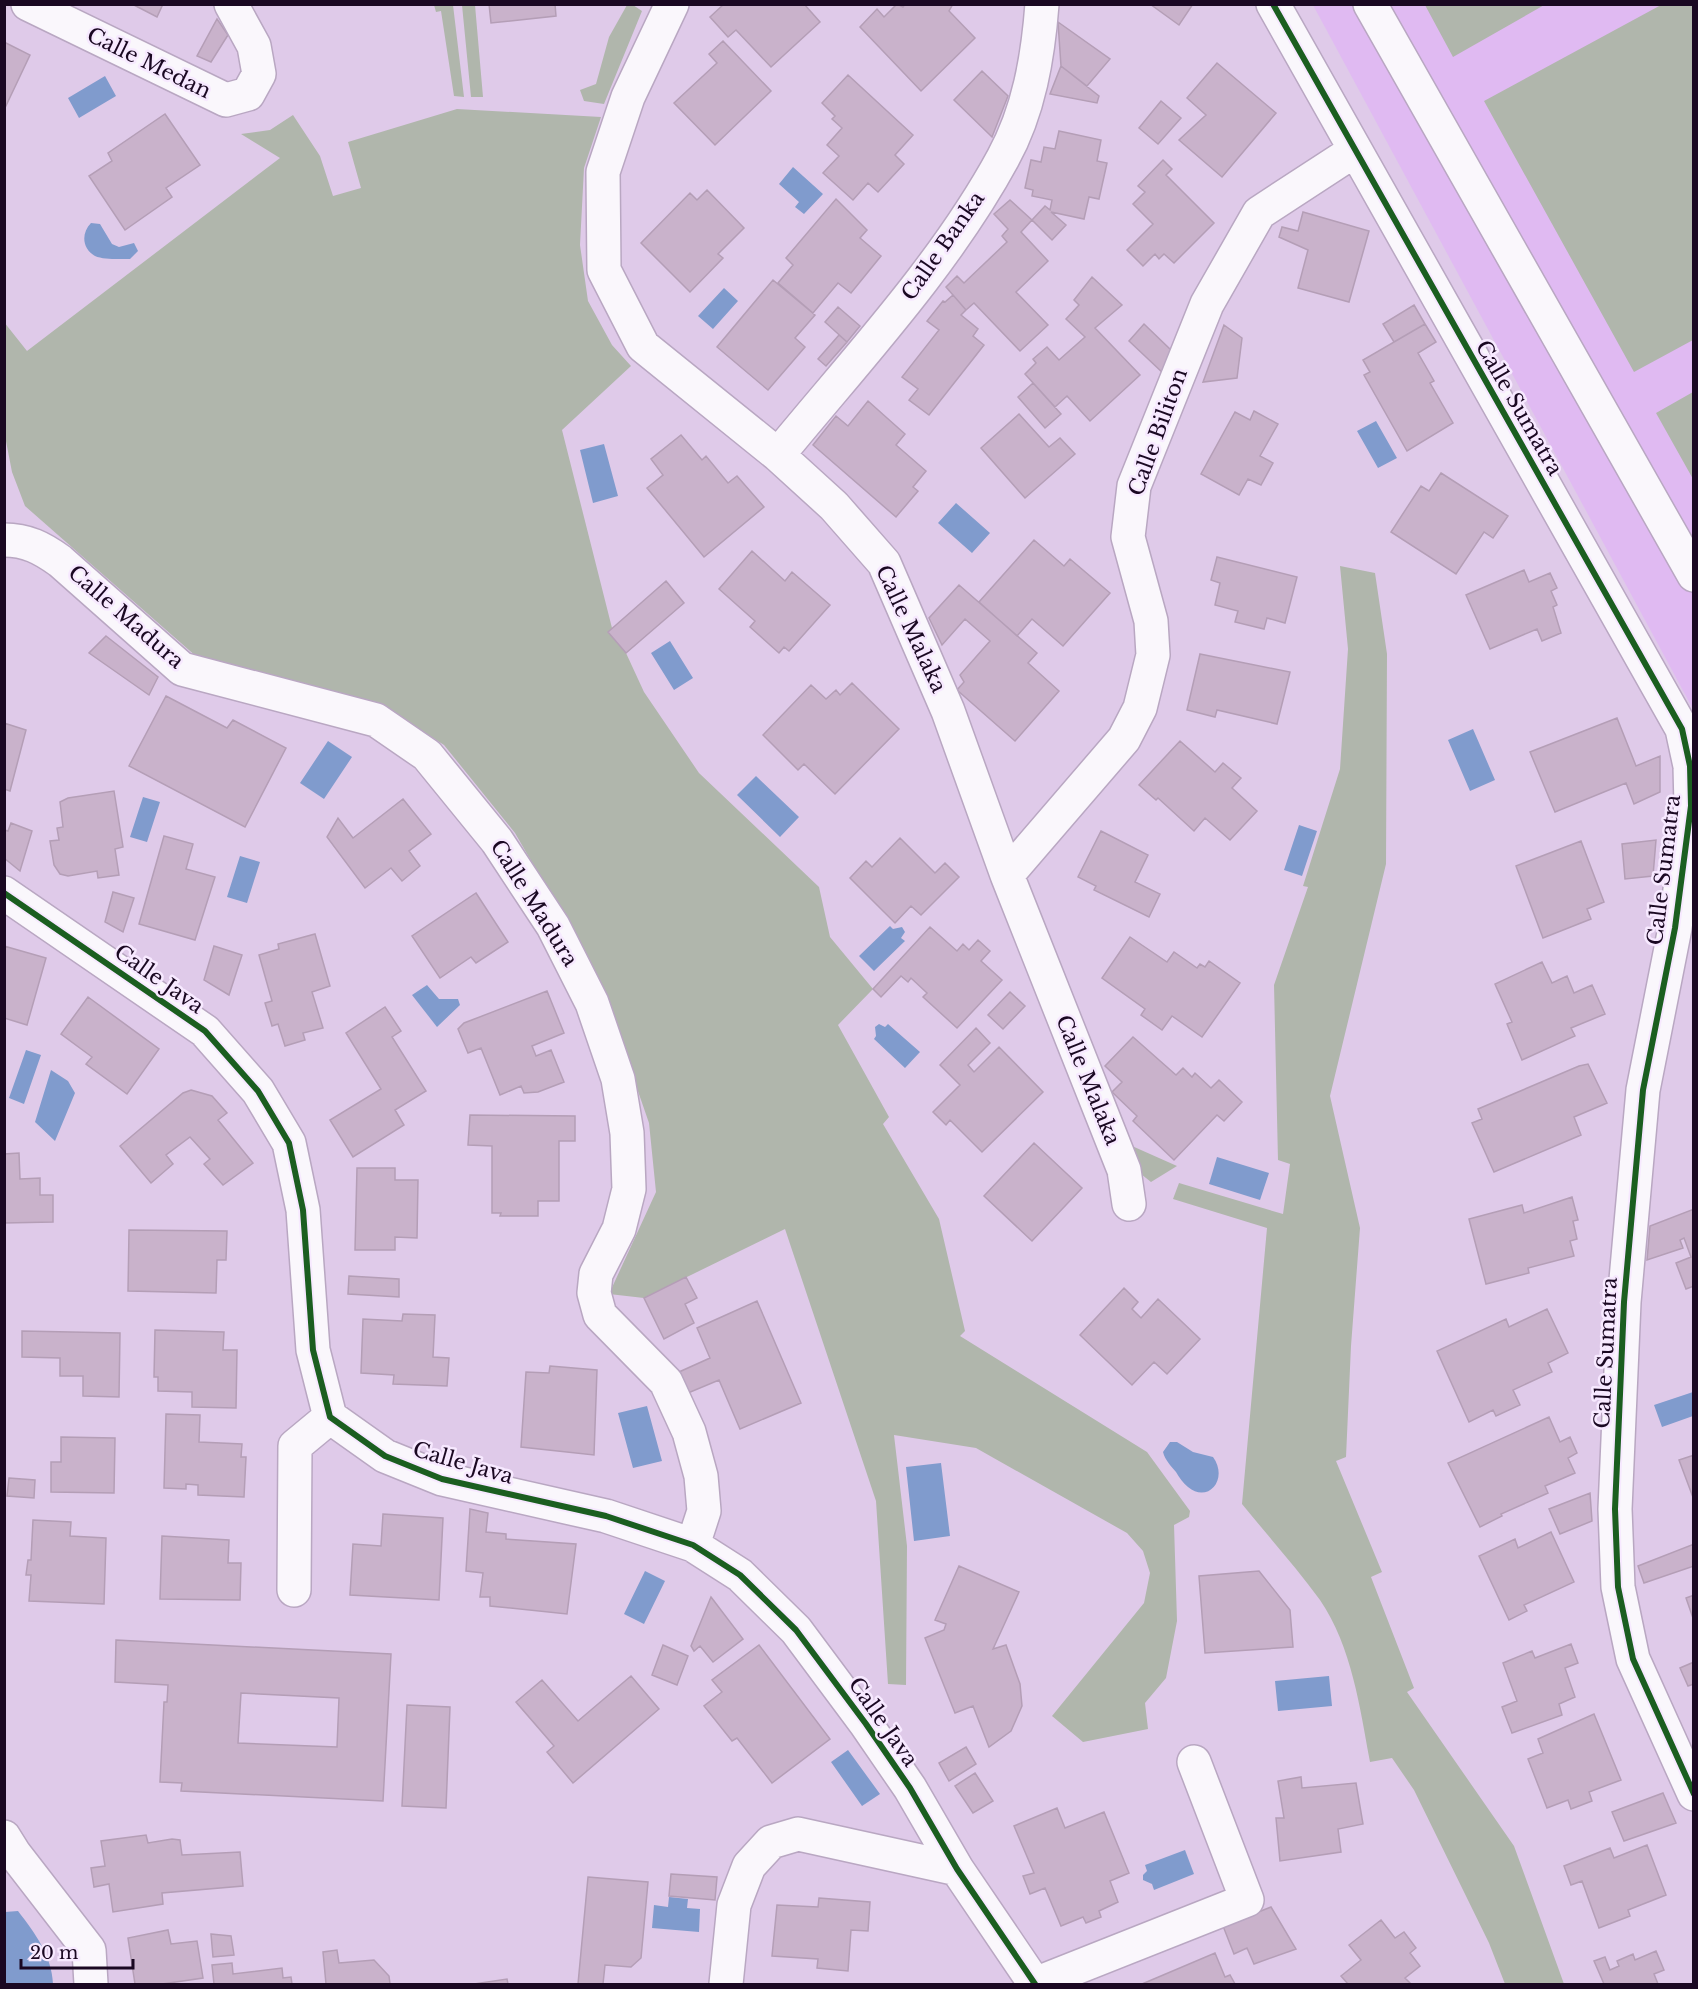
<svg xmlns="http://www.w3.org/2000/svg" width="1698" height="1989" font-family="'Libre Baskerville',serif">
  <style>
    .built { fill: #e0baf2 }
    .green { fill: #b0b6ac }
    .water { fill: #809bcd }
    .building { fill: #c9b2cb; stroke: #b49eb6; stroke-width: 1.5; fill-rule: evenodd }
    .lines { fill: none; stroke-linecap: round; stroke-linejoin: round }
    .minor-casing { stroke: #b9a7c2; stroke-width: 36 }
    .minor { stroke: #faf7fc; stroke-width: 33 }
    .cycleway-casing { stroke: #f7e9ff; stroke-width: 10 }
    .cycleway { stroke: #1b5e20; stroke-width: 6 }
    .labels { text-anchor: middle; dominant-baseline: central; stroke-width: 5; stroke-linejoin: round; paint-order: stroke }
    .street-label { font-size: 21px; fill: #1a0822; stroke: #f7e9ff }
  </style>
  <rect width="100%" height="100%" fill="#dfcae9"/>
  <path class="built" d="M1313,5H1693V709Z"/>
  <path class="green" d="M1546,4L1453,57L1425,5V4Z
    M434,5H453L464,97L454,96L441,11L436,12Z
    M462,5H475L483,97H471Z
    M627,5H633L642,11L604,104L584,101L580,90L596,84L609,37Z
    M1661,5H1693V340L1634,372L1484,101Z
    M457,109L601,117L584,168L580,245L588,301L612,345L631,366L562,430L612,628L608,632L626,653L644,692L699,773L819,887L830,937L873,989L838,1025L889,1117L883,1124L939,1219L965,1331L960,1336L1147,1452L1190,1511L1189,1517L1174,1525L1177,1621L1166,1678L1145,1703L1148,1729L1083,1742L1052,1716L1144,1603L1150,1573L1143,1551L1127,1533L976,1448L894,1435L907,1546L906,1685L888,1684L876,1501L785,1229L644,1298L609,1294L656,1192L649,1123L623,1048L571,930L515,833L444,745L381,705L198,658L25,506L12,472L5,436L4,322L27,351L280,158L241,134L270,130L293,115L320,156L333,196L361,188L348,142Z
    M1693,392V479L1656,413Z
    M1340,566L1375,573L1387,654L1386,864L1330,1096L1360,1228L1351,1346L1346,1457L1336,1461L1382,1572L1371,1577L1414,1688L1407,1692L1514,1846L1564,1984H1505L1489,1943L1414,1790L1392,1758L1370,1762C1360,1708 1352,1647 1320,1600C1296,1567 1268,1536 1242,1504L1267,1228L1173,1199L1179,1183L1283,1214L1290,1164L1278,1160L1274,985L1308,887L1303,886L1340,769L1348,649Z
    M1132,1146L1177,1166L1151,1182L1136,1170Z"/>
  <path class="water" d="M105,76L116,96L79,118L68,98Z
    M793,167L823,194L804,214L795,207L799,202L779,184Z
    M91,223L100,224L112,244L119,247L134,243L138,251L130,259C120,259 104,260 95,256C82,249 81,233 91,223Z
    M724,288L738,301L713,329L698,316Z
    M1376,421L1397,458L1378,468L1357,431Z
    M604,444L618,496L593,503L580,450Z
    M956,503L990,533L972,553L938,523Z
    M670,641L693,678L674,690L651,653Z
    M1473,729L1495,780L1470,791L1448,740Z
    M328,741L352,757L324,799L300,783Z
    M756,776L799,817L780,837L737,795Z
    M143,797L160,802L147,842L130,837Z
    M1299,825L1317,831L1302,876L1284,870Z
    M240,856L260,862L247,903L227,897Z
    M890,926L893,929L902,927L905,932L901,938L905,941L874,971L859,956Z
    M427,985L439,999H458L460,1005L437,1027L412,995Z
    M879,1024L885,1027L888,1024L920,1052L905,1068L874,1039L876,1036L875,1027Z
    M26,1050L41,1055L24,1104L9,1098Z
    M51,1070L68,1081L75,1093L55,1141L35,1122Z
    M1217,1157L1269,1173L1260,1200L1209,1184Z
    M1693,1392V1416L1662,1427L1654,1405Z
    M647,1406L662,1461L633,1468L618,1413Z
    M1170,1442H1177L1193,1452L1213,1457C1229,1479 1208,1504 1188,1487C1183,1483 1179,1477 1176,1472C1171,1466 1165,1460 1163,1452Z
    M941,1463L950,1536L914,1541L906,1467Z
    M645,1571L665,1581L644,1624L624,1614Z
    M1329,1676L1332,1706L1278,1711L1275,1681Z
    M848,1750L880,1794L862,1806L831,1762Z
    M1185,1850L1194,1874L1154,1890L1152,1884L1143,1880V1875L1147,1871L1145,1865Z
    M669,1897L688,1899L687,1908L700,1909L699,1932L652,1928L654,1905L668,1907Z
    M18,1911C35,1933 52,1956 53,1984H5V1912Z"/>
  <path class="building" d="M132,4H163L157,17Z
    M489,4H555L556,16L491,23Z
    M724,4H804L820,22L771,67L736,30L728,37L710,17Z
    M897,4L903,7L905,4H953L949,11L975,38L921,91L860,27L877,9L884,17Z
    M1150,4H1193L1179,25Z
    M217,19L228,35L211,62L197,56Z
    M1058,22L1110,59L1087,86L1061,66Z
    M723,41L771,91L715,145L674,103L717,63L709,54Z
    M4,42L30,55L4,110Z
    M1217,63L1276,113L1222,177L1179,140L1206,115L1187,98Z
    M1061,66L1099,96L1097,103L1050,94Z
    M982,71L1008,96L992,137L954,100Z
    M848,75L913,135L895,155L904,164L878,192L868,183L853,200L823,173L839,156L827,145L842,128L832,119L835,116L822,103Z
    M1161,101L1181,118L1158,144L1139,128Z
    M165,114L200,165L166,188L172,197L125,230L89,176L112,161L108,153Z
    M1059,131L1101,140L1097,161L1107,163L1099,199L1089,197L1084,219L1051,212L1066,225L1052,240L1032,220L1045,206L1050,210L1052,200L1032,196L1033,190L1025,188L1031,160L1041,162L1044,147L1055,149Z
    M1163,160L1172,169L1166,175L1214,223L1174,263L1164,254L1159,259L1155,254L1143,266L1127,250L1153,224L1133,204L1145,192L1138,186Z
    M707,190L744,228L718,254L723,258L690,292L641,243L690,193L697,200Z
    M836,199L867,230L860,238L881,256L851,293L838,283L813,313L778,283L793,265L786,258Z
    M1010,200L1032,220L1021,232L1048,261L1016,292L1048,325L1020,351L974,303L966,310L946,287L957,276L964,283L1007,242L1002,236L1008,229L994,214Z
    M1303,212L1369,231L1349,302L1298,288L1308,250L1279,237L1282,227L1298,231Z
    M1092,277L1122,305L1095,328L1140,375L1090,421L1067,396L1055,407L1025,374L1036,363L1033,359L1047,347L1059,360L1085,337L1066,319L1079,305L1074,300Z
    M773,280L815,315L795,338L805,347L768,390L717,347Z
    M953,295L966,310L961,315L978,329L973,336L984,345L929,415L909,400L918,389L902,377L939,330L927,321L943,301L945,302Z
    M1414,305L1425,324L1394,342L1383,324Z
    M838,307L860,326L847,342L825,322Z
    M1144,324L1173,352L1164,374L1129,341Z
    M1425,324L1436,342L1418,353L1434,381L1430,383L1453,423L1407,451L1364,375L1370,372L1363,360Z
    M1224,325L1242,338L1237,378L1203,382Z
    M839,335L847,342L826,366L818,359Z
    M1033,383L1061,414L1045,428L1018,397Z
    M868,401L905,434L896,445L926,471L913,487L918,491L896,517L813,445L836,416L848,426Z
    M1254,411L1278,424L1260,456L1273,463L1261,485L1248,479L1239,495L1201,474L1235,412L1250,420Z
    M1019,414L1049,447L1060,438L1075,454L1025,498L981,448Z
    M681,435L702,460L706,456L728,483L737,476L764,507L704,557L647,488L663,475L651,459Z
    M1441,473L1508,516L1493,538L1484,532L1456,574L1391,532L1421,486L1429,491Z
    M1034,540L1064,566L1070,559L1110,593L1063,646L1032,619L1017,636L979,602Z
    M752,551L785,581L792,572L830,605L789,651L784,647L779,653L750,627L755,621L719,589Z
    M1217,557L1297,577L1285,623L1267,618L1264,629L1235,622L1238,611L1215,605L1220,583L1211,580Z
    M1524,570L1529,582L1550,573L1557,588L1551,591L1557,605L1553,607L1561,633L1542,641L1537,629L1490,649L1466,595Z
    M666,581L684,603L626,653L608,632Z
    M959,585L1037,653L1028,663L1059,691L1015,741L957,690L964,682L960,675L990,641L965,619L942,645L929,618Z
    M106,636L158,677L149,695L89,653Z
    M1200,654L1290,672L1277,724L1217,710L1215,717L1187,710Z
    M852,683L899,729L835,794L804,764L798,770L763,735L811,685L826,699L836,690L840,695Z
    M166,696L227,728L233,720L286,748L245,827L129,766Z
    M1617,718L1636,766L1660,756V792L1634,804L1626,783L1555,812L1530,752Z
    M4,723L26,730L10,791L4,789Z
    M1180,741L1215,772L1223,763L1241,778L1232,788L1257,811L1230,840L1205,818L1194,831L1158,798L1156,800L1139,785Z
    M114,791L123,847L115,849L119,875L98,878L97,871L68,876L60,874L54,865L50,841L59,840L57,828L63,827L60,802L68,798Z
    M403,799L431,834L409,851L420,866L402,881L391,868L365,888L327,837L338,818L353,838Z
    M11,823L32,831L20,871L4,858V830L8,831Z
    M1101,831L1148,855L1135,882L1160,894L1149,917L1094,890L1096,886L1078,877Z
    M164,836L193,844L186,869L215,877L195,940L139,924Z
    M900,838L935,873L945,863L959,877L921,915L911,906L895,923L850,878L866,861L872,867Z
    M1656,840L1653,876L1625,879L1622,844Z
    M1581,841L1604,902L1587,909L1591,919L1543,938L1516,866Z
    M113,892L134,898L123,932L105,922Z
    M476,893L508,942L476,963L471,957L440,978L412,936Z
    M930,927L957,951L963,944L969,950L978,940L990,951L981,961L1002,980L957,1028L923,997L927,993L911,978L908,982L901,976L881,997L873,989Z
    M315,934L330,986L312,992L323,1028L303,1033L305,1040L285,1046L278,1024L272,1026L265,1003L272,1001L259,955L279,949L278,944Z
    M1130,937L1167,962L1174,952L1197,968L1200,964L1205,967L1209,961L1240,983L1202,1037L1172,1016L1162,1030L1141,1015L1145,1009L1102,978Z
    M4,946L46,958L27,1025L4,1018Z
    M214,946L242,955L229,995L204,980Z
    M1542,962L1552,983L1567,976L1574,993L1592,985L1605,1014L1571,1028L1575,1036L1522,1060L1507,1024L1512,1022L1495,984Z
    M547,991L564,1033L532,1046L536,1056L551,1050L564,1082L538,1092L524,1093L521,1086L500,1095L481,1048L468,1053L458,1029L464,1023Z
    M1010,992L1025,1006L1003,1029L988,1015Z
    M88,997L159,1049L127,1094L86,1064L92,1057L61,1034Z
    M385,1007L401,1031L392,1037L426,1091L395,1110L404,1125L353,1157L330,1120L381,1089L346,1033Z
    M976,1028L990,1043L968,1065L974,1072L999,1047L1043,1092L982,1152L950,1120L946,1125L933,1112L960,1085L940,1065Z
    M1133,1037L1176,1075L1183,1068L1192,1077L1195,1073L1211,1088L1219,1080L1242,1102L1224,1121L1217,1115L1174,1160L1133,1121L1137,1116L1112,1092L1122,1082L1105,1066Z
    M1588,1064L1607,1103L1574,1117L1581,1135L1494,1172L1472,1123L1482,1119L1478,1109L1579,1066Z
    M191,1090L212,1096L227,1113L218,1120L253,1163L223,1185L204,1164L210,1159L190,1137L166,1155L173,1164L151,1183L120,1146L183,1093Z
    M470,1115L575,1116V1141H559V1201H538V1216H500L501,1213H492V1146L468,1145Z
    M1034,1143L1082,1188L1032,1241L984,1196Z
    M19,1153L20,1179L40,1178V1195H53V1222L4,1223V1154Z
    M357,1168H395V1180H418L417,1238L395,1237V1250H355Z
    M1572,1197L1578,1220L1573,1221L1577,1239L1570,1241L1574,1256L1528,1268L1529,1273L1486,1284L1469,1219L1522,1205L1524,1213Z
    M1694,1209V1286L1686,1289L1676,1263L1691,1257L1684,1238L1680,1240L1683,1248L1647,1260L1650,1226Z
    M129,1230L227,1231L226,1260H217L216,1293L128,1291Z
    M349,1276L399,1279V1297L348,1294Z
    M686,1277L697,1298L685,1304L694,1323L664,1339L644,1298Z
    M1124,1288L1138,1302L1132,1309L1141,1318L1158,1299L1200,1339L1167,1374L1154,1362L1132,1385L1080,1335Z
    M757,1301L801,1403L740,1429L719,1380L688,1393L679,1372L710,1358L697,1328Z
    M1547,1309L1568,1353L1548,1363L1552,1372L1513,1390L1520,1405L1496,1416L1493,1410L1469,1422L1437,1351L1506,1319L1509,1327Z
    M403,1314L435,1315L433,1357L449,1358L447,1386L393,1384L394,1375L361,1373L363,1319L402,1321Z
    M155,1330L224,1332L223,1350H237L236,1408L192,1407V1392L158,1391V1377H154Z
    M22,1331L120,1333L119,1397L83,1396V1376H60V1358L22,1357Z
    M550,1366L597,1370L594,1455L521,1447L526,1372L549,1373Z
    M166,1414L200,1415L199,1442L242,1444L241,1457H246L244,1497L198,1495V1485L186,1484V1489L164,1488Z
    M1549,1417L1560,1442L1570,1437L1577,1453L1568,1458L1575,1473L1545,1486L1548,1493L1501,1514L1502,1516L1480,1527L1448,1463Z
    M61,1437L115,1438L114,1493L51,1492V1462H61Z
    M1694,1455V1500L1679,1460Z
    M9,1478L35,1480L34,1498L7,1496Z
    M1590,1493L1592,1521L1560,1534L1549,1509Z
    M470,1509L488,1513L486,1532L506,1534V1539L576,1544L567,1614L490,1606V1597H480L483,1573L466,1571Z
    M383,1514L443,1518L439,1600L350,1595L353,1544L381,1546Z
    M33,1520L71,1522L70,1536L106,1538L104,1604L29,1601L31,1575H26L28,1560H31Z
    M1551,1532L1574,1582L1524,1605L1527,1611L1509,1620L1479,1556L1515,1539L1518,1548Z
    M162,1536L229,1540L228,1563H241L240,1600L160,1599Z
    M1694,1544V1566L1644,1583L1638,1566Z
    M959,1566L1019,1592L993,1649L1006,1645L1020,1684L1022,1706L1011,1731L989,1747L973,1706L955,1713L925,1638L944,1630L946,1624L935,1620Z
    M1259,1571L1290,1610L1293,1647L1205,1653L1199,1576Z
    M1694,1595V1621L1686,1598Z
    M711,1597L743,1639L713,1662L700,1646L694,1651L691,1646Z
    M116,1640L391,1654L383,1801L181,1791L182,1783L160,1782L164,1702H167L168,1685L115,1682ZM241,1693L339,1698L337,1747L238,1743Z
    M1571,1644L1578,1663L1565,1668L1575,1697L1559,1704L1562,1715L1512,1733L1502,1707L1517,1701L1503,1663L1532,1651L1535,1658Z
    M663,1645L688,1656L677,1685L652,1675Z
    M759,1645L830,1739L772,1783L737,1738L732,1741L704,1706L722,1692L712,1680Z
    M1694,1662V1684L1688,1686L1680,1668Z
    M631,1676L659,1709L573,1783L547,1752L554,1746L516,1702L542,1680L578,1721Z
    M407,1705L450,1707L446,1808L402,1806Z
    M1594,1714L1621,1780L1589,1792L1592,1801L1571,1809L1568,1800L1547,1808L1528,1759L1543,1753L1538,1739Z
    M966,1747L976,1764L949,1781L939,1763Z
    M975,1773L993,1801L973,1813L955,1786Z
    M1301,1777L1302,1788L1356,1783L1363,1824L1338,1829L1341,1852L1280,1861L1276,1818H1284L1278,1781Z
    M1663,1793L1676,1823L1624,1841L1612,1812Z
    M1057,1808L1065,1828L1104,1812L1129,1873L1110,1881L1118,1902L1099,1911L1101,1917L1086,1923L1083,1917L1061,1926L1045,1888L1030,1894L1023,1876L1034,1873L1014,1826Z
    M146,1835L148,1843L172,1839L180,1840L182,1855L240,1852L243,1886L162,1893L163,1904L113,1912L109,1884L94,1887L91,1868L105,1866L101,1841Z
    M1647,1845L1666,1895L1628,1910L1630,1916L1599,1928L1582,1881L1571,1885L1564,1866L1610,1848L1614,1858Z
    M671,1874L717,1877L715,1900L669,1896Z
    M588,1877L648,1882L641,1958L631,1967L605,1965L603,1984H578Z
    M819,1898L870,1902L868,1931L851,1930L848,1971L817,1968L818,1959L772,1956L777,1905L818,1907Z
    M1271,1907L1296,1949L1254,1964L1247,1948L1234,1954L1223,1926Z
    M1381,1920L1395,1938L1404,1932L1416,1948L1410,1953L1420,1966L1405,1978L1411,1984H1348L1341,1976L1361,1960L1349,1945Z
    M168,1930L171,1944L197,1941L203,1978L162,1984H135L128,1938Z
    M211,1934L231,1936L234,1955L213,1957Z
    M337,1950L339,1963L374,1960L389,1976L390,1984H326L323,1952Z
    M1656,1951L1664,1970L1654,1974L1658,1984H1604L1594,1961L1605,1957L1610,1970L1619,1966L1617,1961L1633,1954L1635,1960Z
    M1215,1953L1225,1977L1230,1975L1235,1984H1142Z
    M232,1963L233,1974L282,1968L283,1978L291,1977L292,1984H214L212,1965Z
    M507,1979L508,1984H474Z"/>
  <g class="lines">
    <g class="minor-casing">
      <path id="minor" d="M28,4L226,100L248,94L259,74L254,46L231,4
        M672,4L628,97L603,172L604,270L643,346L778,455L834,506L884,563L948,711L1007,875L1124,1170L1129,1204
        M1273,4L1682,729L1690,766L1691,806L1675,928L1643,1090L1624,1302L1615,1509L1618,1587L1633,1659L1694,1794
        M1370,4L1694,575
        M778,455C855,361 945,265 1003,158C1029,111 1038,57 1042,4
        M4,540C27,540 42,548 60,561L182,669L376,720L427,755L497,841L553,926L592,1003L618,1079L627,1133L629,1189L619,1229L596,1274L594,1293L600,1315L666,1382L689,1432L701,1476L704,1511L693,1545
        M1007,875L1124,739L1140,708L1153,655L1151,621L1128,537L1134,486L1207,304L1259,213L1354,151
        M4,893L205,1031L258,1091L289,1143L303,1210L313,1350L330,1417L385,1456L442,1479L606,1516L693,1545L740,1575L796,1630L866,1724L910,1788L957,1869L1035,1984
        M294,1590L295,1446L330,1417
        M4,1837L14,1853L89,1950L91,1984
        M726,1984L734,1905L749,1866L771,1842L798,1834L957,1869
        M1035,1984L1247,1900L1194,1762"/>
    </g>
    <use href="#minor" class="minor"/>
    <g class="cycleway-casing">
      <path id="cycleway" d="M1273,4L1682,729L1690,766L1691,806L1675,928L1643,1090L1624,1302L1615,1509L1618,1587L1633,1659L1694,1794
        M4,893L205,1031L258,1091L289,1143L303,1210L313,1350L330,1417L385,1456L442,1479L606,1516L693,1545L740,1575L796,1630L866,1724L910,1788L957,1869L1035,1984"/>
    </g>
    <use href="#cycleway" class="cycleway"/>
  </g>
  <g class="labels">
    <g class="street-label">
      <text transform="translate(149 63) rotate(26)">Calle Medan</text>
      <text transform="translate(943 246) rotate(-55)">Calle Banka</text>
      <text transform="translate(1519 408) rotate(60)">Calle Sumatra</text>
      <text transform="translate(1158 432) rotate(-70)">Calle Biliton</text>
      <text transform="translate(126 617) rotate(41)">Calle Madura</text>
      <text transform="translate(911 629) rotate(65)">Calle Malaka</text>
      <text transform="translate(1664 870) rotate(-83)">Calle Sumatra</text>
      <text transform="translate(534 903) rotate(58)">Calle Madura</text>
      <text transform="translate(159 979) rotate(35)">Calle Java</text>
      <text transform="translate(1088 1080) rotate(68)">Calle Malaka</text>
      <text transform="translate(1606 1353) rotate(-87)">Calle Sumatra</text>
      <text transform="translate(463 1463) rotate(16)">Calle Java</text>
      <text transform="translate(883 1722) rotate(55)">Calle Java</text>
    </g>
  </g>
  <rect width="1698" height="1989" fill="none" stroke="#1a0822" stroke-width="12"/>
  <path d="M21 1959v9h112v-9" fill="none" stroke="#1a0822" stroke-width="3"/>
  <text x="30" y="1959" font-size="18" fill="#1a0822" stroke="#f7e9ff" stroke-width="4.5" paint-order="stroke">20 m</text>
</svg>
